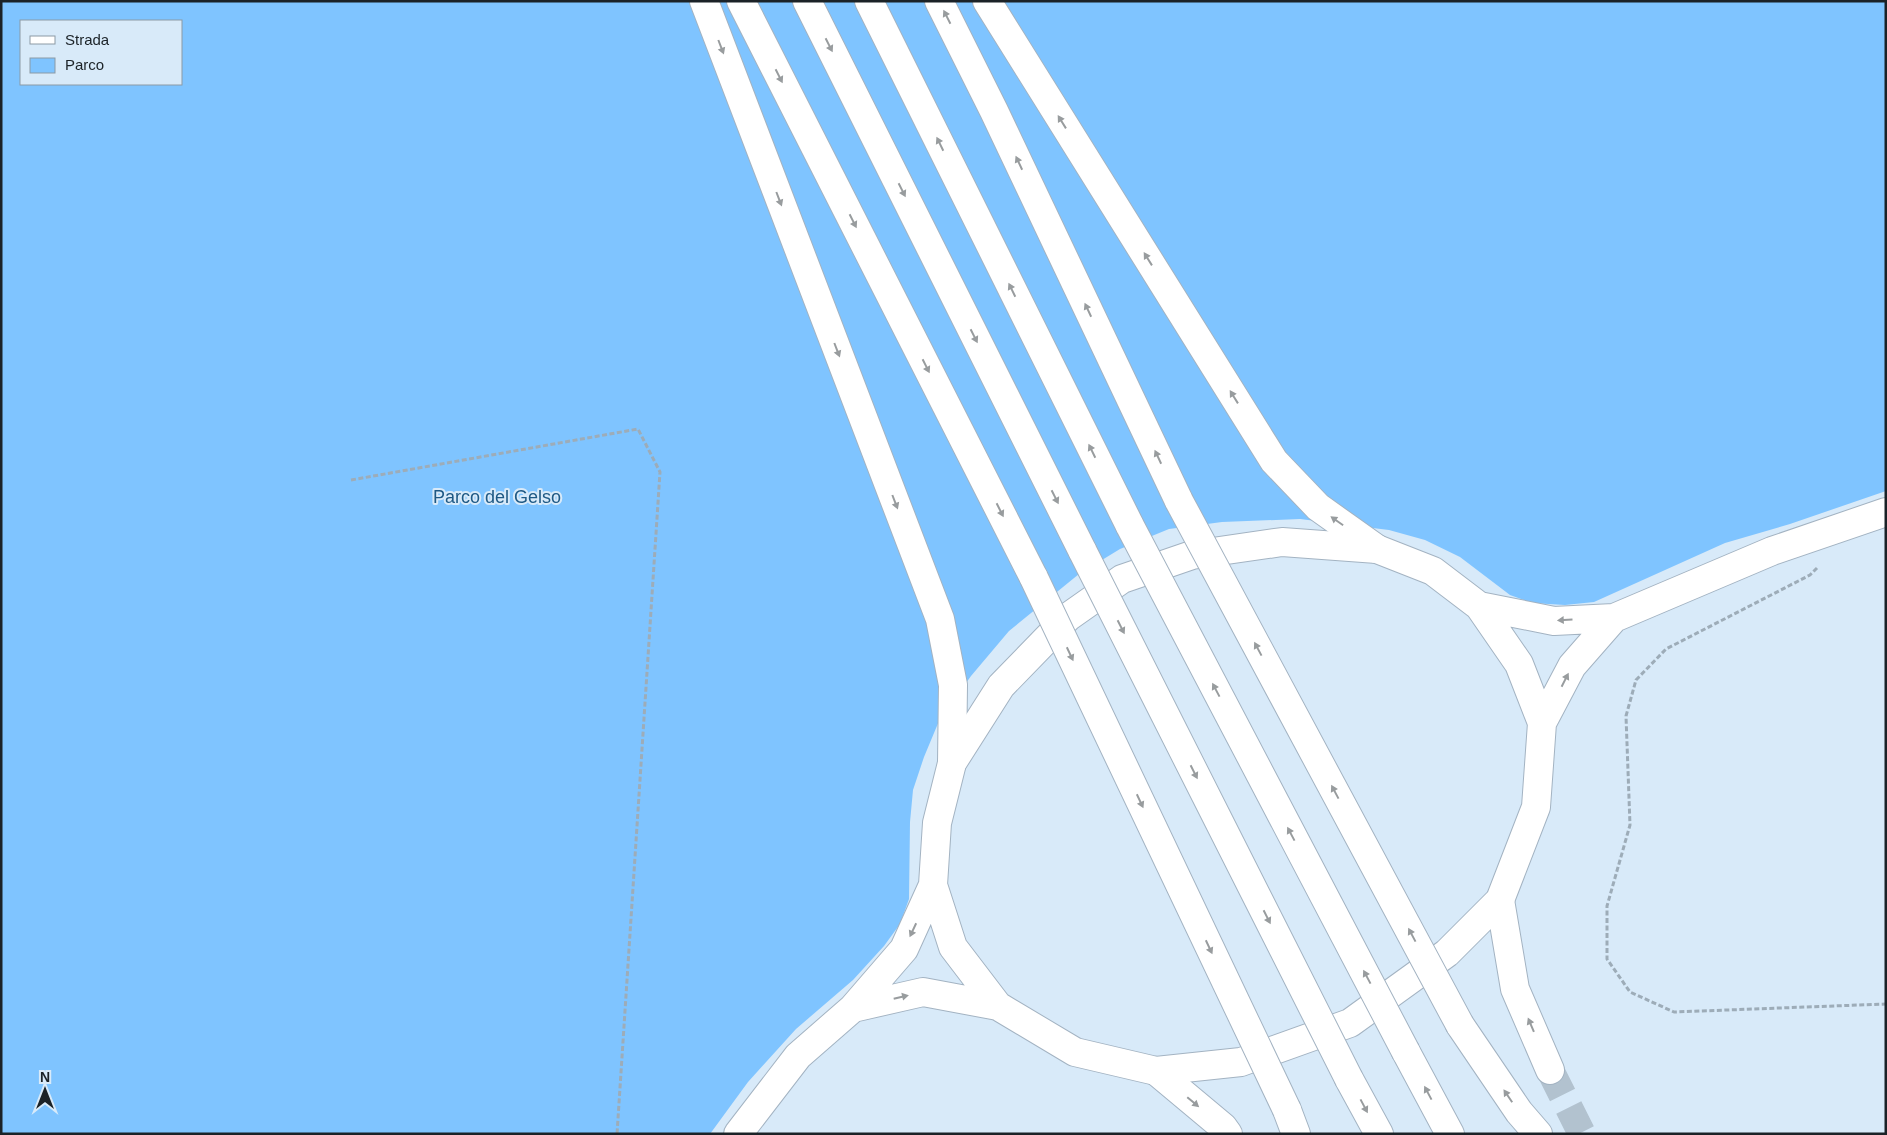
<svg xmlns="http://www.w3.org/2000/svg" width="1887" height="1135" font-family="Helvetica,sans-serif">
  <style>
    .green { fill: #7fc4ff; fill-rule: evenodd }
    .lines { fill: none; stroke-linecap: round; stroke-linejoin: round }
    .highway-tunnel { stroke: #b2c2cf; stroke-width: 28; stroke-dasharray: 28 14; stroke-linecap: butt }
    .secondary-casing { stroke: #a3b3c2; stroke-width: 30 }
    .highway-casing { stroke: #a3b3c2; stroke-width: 30 }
    .path { stroke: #9dacb8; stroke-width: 3; stroke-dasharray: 5 2.5; stroke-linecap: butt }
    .secondary { stroke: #fff; stroke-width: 28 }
    .highway { stroke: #fff; stroke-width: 28 }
    .highway-bridge-casing { stroke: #a3b3c2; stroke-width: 30; stroke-linecap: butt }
    .highway-bridge { stroke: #fff; stroke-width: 28 }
    .oneway { fill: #989c9e }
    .labels { text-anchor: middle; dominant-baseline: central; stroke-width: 4; stroke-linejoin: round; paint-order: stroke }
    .park-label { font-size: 18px; fill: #1e5985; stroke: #d8eaf9 }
  </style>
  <rect width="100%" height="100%" fill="#d8eaf9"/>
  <path class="green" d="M1,1H1886V491L1790,524L1725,543L1594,602L1565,605L1532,603L1510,595L1460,557L1425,540L1389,530L1300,519L1222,522L1169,529L1120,549L1079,574L1009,631L971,676L939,721L924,757L913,790L910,822L909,899L900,924L884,946L853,980L796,1029L748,1082L710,1134H1ZM21,21H181V84H21Z"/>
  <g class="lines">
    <path class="highway-tunnel" d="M1550,1070L1582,1134"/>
    <g class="secondary-casing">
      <path id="secondary" d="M1282,542L1377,549L1433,571L1479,606L1519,664L1542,723L1536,807L1500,900L1447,953L1350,1023L1241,1062L1156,1071L1075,1052L998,1006L953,947L933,885L937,823L952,763L1001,686L1068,617L1122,579L1192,555Z
        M1479,606L1554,621L1614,618L1772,551L1886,512
        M1542,723L1572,666L1614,618
        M853,1008L923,992L998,1006
        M738,1134L798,1056L853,1008L904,949L933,885"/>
    </g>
    <g class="highway-casing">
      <path id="highway" d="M704,1L940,619L953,685L952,763
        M741,1L1034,578
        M807,1L1083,552
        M869,1L1130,526
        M939,1L994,111L1179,501
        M987,1L1274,461L1318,507L1377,549
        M1500,900L1515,989L1550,1070
        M1460,1025L1519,1112L1538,1134
        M1406,1052L1450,1134
        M1156,1071L1223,1127L1228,1134
        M1349,1079L1379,1134
        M1287,1110L1296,1134"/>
    </g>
    <path class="path" d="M351,480L638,429L660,472L617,1134
      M1817,568L1810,575L1666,649L1636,680L1626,716L1630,825L1607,906V959L1630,992L1674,1012L1886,1004"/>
    <use href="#secondary" class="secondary"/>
    <use href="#highway" class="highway"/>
    <g class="highway-bridge-casing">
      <path id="highway-bridge" d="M1179,501L1460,1025
        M1130,526L1406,1052
        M1083,552L1349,1079
        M1034,578L1287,1110"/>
    </g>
    <use href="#highway-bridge" class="highway-bridge"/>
  </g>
  <defs><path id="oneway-solid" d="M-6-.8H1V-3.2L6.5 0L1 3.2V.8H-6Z" transform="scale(1.25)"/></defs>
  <g class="oneway">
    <use href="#oneway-solid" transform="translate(947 17) rotate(-117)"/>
    <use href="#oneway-solid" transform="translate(829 45) rotate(63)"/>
    <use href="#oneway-solid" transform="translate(721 47) rotate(69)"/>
    <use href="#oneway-solid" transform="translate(779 76) rotate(63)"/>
    <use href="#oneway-solid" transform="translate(1062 122) rotate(-122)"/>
    <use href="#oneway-solid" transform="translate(940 144) rotate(-116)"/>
    <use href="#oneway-solid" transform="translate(1019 163) rotate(-115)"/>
    <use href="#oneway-solid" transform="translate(902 190) rotate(63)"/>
    <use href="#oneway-solid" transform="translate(779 199) rotate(69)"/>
    <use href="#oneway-solid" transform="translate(853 221) rotate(63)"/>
    <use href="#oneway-solid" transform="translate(1148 259) rotate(-122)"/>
    <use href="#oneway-solid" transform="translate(1012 290) rotate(-116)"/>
    <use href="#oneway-solid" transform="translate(1088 310) rotate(-115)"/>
    <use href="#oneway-solid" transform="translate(974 336) rotate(63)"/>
    <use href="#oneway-solid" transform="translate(837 350) rotate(69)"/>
    <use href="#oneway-solid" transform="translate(926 366) rotate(63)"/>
    <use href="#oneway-solid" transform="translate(1234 397) rotate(-122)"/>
    <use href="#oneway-solid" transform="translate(1092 451) rotate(-116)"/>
    <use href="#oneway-solid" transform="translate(1158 457) rotate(-115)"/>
    <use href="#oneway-solid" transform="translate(1055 497) rotate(63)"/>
    <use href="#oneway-solid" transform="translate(895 502) rotate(69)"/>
    <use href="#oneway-solid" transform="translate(1000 510) rotate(63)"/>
    <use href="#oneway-solid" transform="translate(1337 521) rotate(-145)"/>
    <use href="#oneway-solid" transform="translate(1565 620) rotate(177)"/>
    <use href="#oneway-solid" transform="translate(1121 627) rotate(63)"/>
    <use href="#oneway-solid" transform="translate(1258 649) rotate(-118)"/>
    <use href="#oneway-solid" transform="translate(1070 654) rotate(65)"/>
    <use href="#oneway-solid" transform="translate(1565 680) rotate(-63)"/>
    <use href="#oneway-solid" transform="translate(1216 690) rotate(-118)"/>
    <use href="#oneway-solid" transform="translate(1194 772) rotate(63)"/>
    <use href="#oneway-solid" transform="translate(1335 792) rotate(-118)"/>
    <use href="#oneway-solid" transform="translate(1140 801) rotate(65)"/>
    <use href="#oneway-solid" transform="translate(1291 834) rotate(-118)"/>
    <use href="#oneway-solid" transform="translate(1267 917) rotate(63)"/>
    <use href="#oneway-solid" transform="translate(913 930) rotate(115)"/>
    <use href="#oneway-solid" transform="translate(1412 935) rotate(-118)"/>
    <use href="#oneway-solid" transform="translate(1209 947) rotate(65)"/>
    <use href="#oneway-solid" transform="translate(1367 977) rotate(-118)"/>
    <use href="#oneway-solid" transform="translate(901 997) rotate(-13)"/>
    <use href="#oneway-solid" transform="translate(1531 1025) rotate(-113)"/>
    <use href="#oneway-solid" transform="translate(1428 1093) rotate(-118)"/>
    <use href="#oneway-solid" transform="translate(1508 1096) rotate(-124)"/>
    <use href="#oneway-solid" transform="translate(1193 1102) rotate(40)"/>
    <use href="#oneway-solid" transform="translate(1364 1106) rotate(62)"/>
  </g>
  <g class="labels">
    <g class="park-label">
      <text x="497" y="497">Parco del Gelso</text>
    </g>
  </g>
  <rect width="1887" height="1135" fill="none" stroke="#1b2227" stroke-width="5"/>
  <rect x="20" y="20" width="162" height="65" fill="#d8eaf9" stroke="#8c9aa5"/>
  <rect x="30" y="36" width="25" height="8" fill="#ffffff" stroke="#8c9aa5"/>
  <text x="65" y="45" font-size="15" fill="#1b2227">Strada</text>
  <rect x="30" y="58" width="25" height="15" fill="#7fc4ff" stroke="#8c9aa5"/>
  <text x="65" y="70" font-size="15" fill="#1b2227">Parco</text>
  <g transform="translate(45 1090)" stroke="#d8eaf9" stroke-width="4" paint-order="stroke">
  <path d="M0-4L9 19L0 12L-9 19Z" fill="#1b2227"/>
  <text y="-8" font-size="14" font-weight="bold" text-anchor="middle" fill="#1b2227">N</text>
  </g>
</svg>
